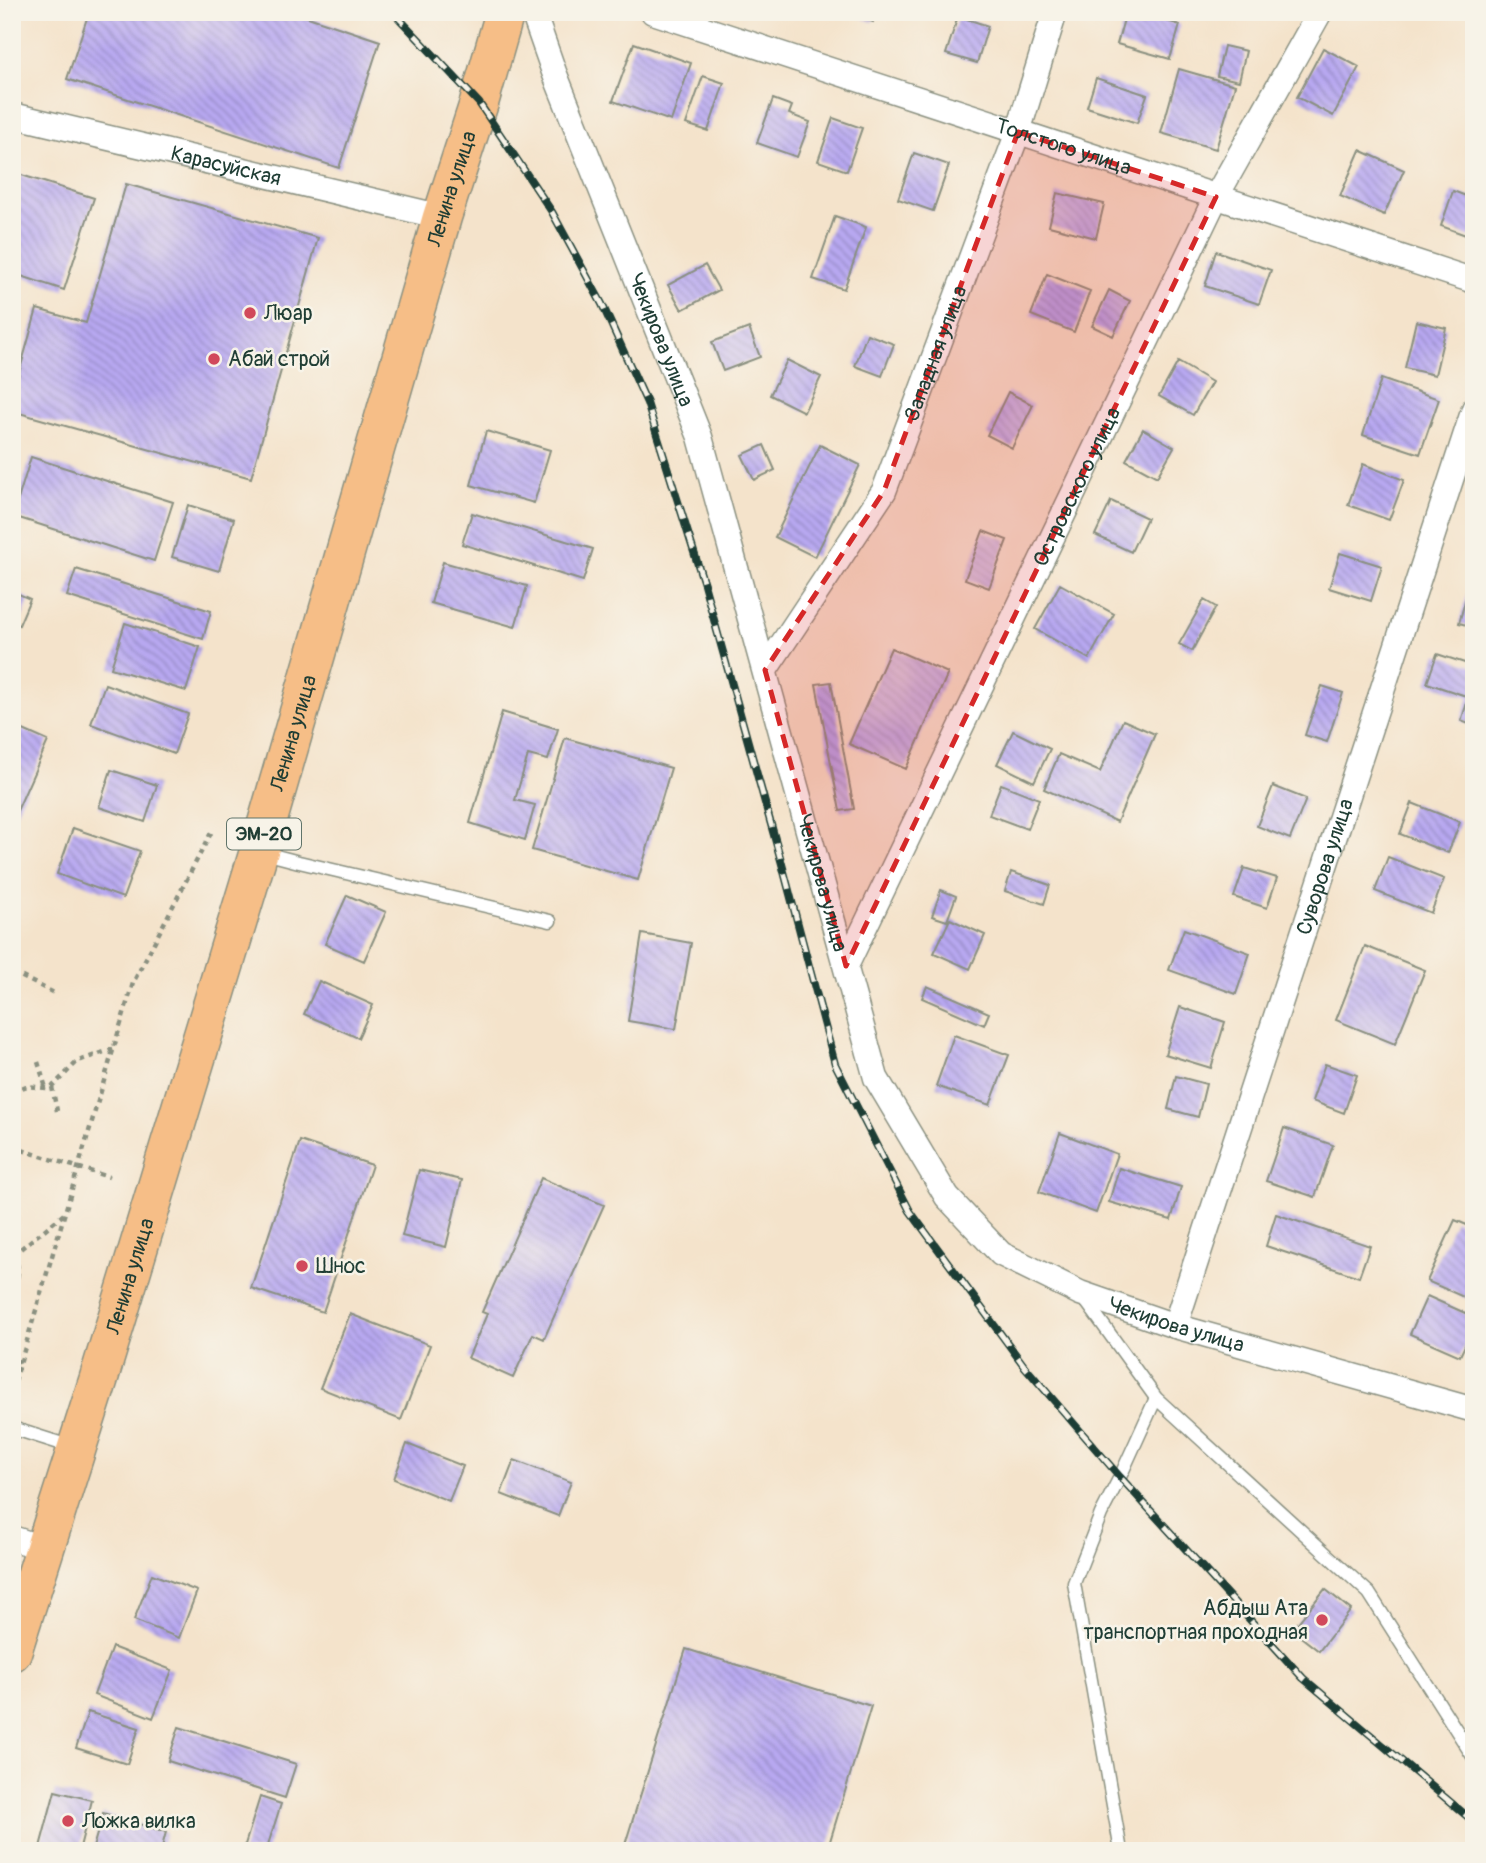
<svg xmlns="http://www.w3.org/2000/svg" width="1486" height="1863" font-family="Pangolin,sans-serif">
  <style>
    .building { fill: url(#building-back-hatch) }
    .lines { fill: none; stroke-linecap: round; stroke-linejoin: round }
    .service-casing { stroke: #8a9080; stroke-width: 15 }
    .minor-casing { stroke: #8a9080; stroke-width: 27 }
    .primary-casing { stroke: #8a9080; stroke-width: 41 }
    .path { stroke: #8a9080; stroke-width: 4.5; stroke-dasharray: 5 5; stroke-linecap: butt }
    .service { stroke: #fff; stroke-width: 12 }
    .minor { stroke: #fff; stroke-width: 24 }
    .primary { stroke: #f6be87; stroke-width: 38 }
    .rail-casing { stroke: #1f3d34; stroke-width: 8 }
    .rail { stroke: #f7f3e8; stroke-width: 5; stroke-dasharray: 16; stroke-linecap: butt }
    .marked { fill: #d62828; fill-opacity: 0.2; stroke: #d62828; stroke-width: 5; stroke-dasharray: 14 9; stroke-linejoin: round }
    .poi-dot { fill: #d1495b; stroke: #f7f3e8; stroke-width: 2.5 }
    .labels { text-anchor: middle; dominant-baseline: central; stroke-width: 5; stroke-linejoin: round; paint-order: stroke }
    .shield { fill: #f7f3e8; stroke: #60746a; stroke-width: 2 }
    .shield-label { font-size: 19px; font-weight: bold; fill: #1f3d34 }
    .street-label { font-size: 21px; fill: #1f3d34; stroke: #f7f3e8 }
    .poi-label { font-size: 21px; fill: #1f3d34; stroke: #f7f3e8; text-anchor: start }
  </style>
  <defs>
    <pattern id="building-back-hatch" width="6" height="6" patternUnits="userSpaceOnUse" patternTransform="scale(1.75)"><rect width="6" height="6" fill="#b8a8f1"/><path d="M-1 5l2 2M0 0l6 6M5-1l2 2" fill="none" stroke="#958ac4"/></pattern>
  </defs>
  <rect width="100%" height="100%" fill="#f7f3e8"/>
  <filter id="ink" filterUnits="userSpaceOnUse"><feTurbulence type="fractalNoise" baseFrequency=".0143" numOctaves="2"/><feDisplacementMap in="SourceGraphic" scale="14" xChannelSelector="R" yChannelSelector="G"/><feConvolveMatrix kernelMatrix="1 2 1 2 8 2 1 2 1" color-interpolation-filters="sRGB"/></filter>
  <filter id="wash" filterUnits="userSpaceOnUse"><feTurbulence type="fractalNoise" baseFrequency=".00686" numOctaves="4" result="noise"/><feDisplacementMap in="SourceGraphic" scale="28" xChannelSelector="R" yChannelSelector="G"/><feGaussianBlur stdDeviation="1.57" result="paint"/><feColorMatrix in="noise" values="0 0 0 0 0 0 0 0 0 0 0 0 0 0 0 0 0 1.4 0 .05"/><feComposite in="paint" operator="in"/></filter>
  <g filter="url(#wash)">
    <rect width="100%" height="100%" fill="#f4e3cb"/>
    <g id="blocks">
      <path class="building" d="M89,12H293L380,41L339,168L67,79Z
        M852,12H876L873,22L851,14Z
        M1126,12H1138L1180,25L1170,59L1117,44Z
        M958,16L988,26L977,63L946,54Z
        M634,43L691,63L671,121L613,101Z
        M1224,46L1246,51L1239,81L1217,76Z
        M1323,48L1359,67L1333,116L1297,97Z
        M1179,69L1235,85L1216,149L1161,133Z
        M703,76L724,83L708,131L686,124Z
        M1096,78L1147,95L1137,123L1087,107Z
        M773,99L792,106L789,114L810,122L797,157L757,143Z
        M833,118L862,128L847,171L818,161Z
        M1360,150L1404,170L1384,215L1340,196Z
        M914,153L949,165L933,211L898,199Z
        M12,172L94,198L64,290L12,273Z
        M126,184L318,238L251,478L12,411V398L37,309L86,323Z
        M1453,191L1474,199V238L1441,226Z
        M1057,193L1104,204L1096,238L1049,226Z
        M835,216L866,227L844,289L813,279Z
        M1216,251L1271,270L1259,304L1205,286Z
        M705,265L719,290L682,310L668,285Z
        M1047,274L1090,291L1074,332L1031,315Z
        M1109,290L1130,301L1113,336L1092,326Z
        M12,303L21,305L13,333H12Z
        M1416,321L1446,328L1435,375L1405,368Z
        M749,328L760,357L723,371L712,342Z
        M867,334L894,344L882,376L855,366Z
        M787,360L821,377L804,412L770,395Z
        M1178,362L1212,382L1193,415L1159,396Z
        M1381,379L1439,399L1420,454L1363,435Z
        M1008,392L1033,405L1012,448L987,435Z
        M1143,429L1174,447L1157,477L1126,460Z
        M486,431L550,450L534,503L471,485Z
        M764,445L775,470L754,480L742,455Z
        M820,445L860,465L815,557L775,537Z
        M31,457L173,502L154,561L13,516Z
        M1363,464L1404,480L1389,520L1348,505Z
        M1111,501L1147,518L1131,552L1095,535Z
        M188,505L234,519L219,571L172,557Z
        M472,513L593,549L583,581L462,544Z
        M983,531L1007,540L989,588L965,579Z
        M1340,553L1382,566L1371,601L1329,588Z
        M443,562L527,586L515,627L431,603Z
        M76,569L211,611L203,639L67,596Z
        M1060,584L1114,614L1089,659L1035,629Z
        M1469,587L1474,588V627L1459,623Z
        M12,591L30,599L19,625L12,623Z
        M1204,600L1216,607L1192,651L1179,644Z
        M125,623L200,647L186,691L111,668Z
        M891,648L948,673L906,769L849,744Z
        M1437,654L1474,666V726L1461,721L1469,697L1427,683Z
        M831,682L854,809L840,811L816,684Z
        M105,684L188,714L174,754L91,724Z
        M1322,686L1343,693L1327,742L1305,735Z
        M502,712L558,729L548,760L528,755L515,800L535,805L525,840L470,823Z
        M1123,720L1155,734L1117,822L1044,789L1059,754L1100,772Z
        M12,725L48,741L12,822Z
        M1013,731L1050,749L1034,782L997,764Z
        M565,738L671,768L638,880L532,850Z
        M111,770L157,785L145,822L99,807Z
        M1001,784L1039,799L1027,829L989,815Z
        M1273,786L1306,799L1290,839L1257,826Z
        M1412,803L1460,822L1448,853L1400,834Z
        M73,828L140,851L123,898L57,874Z
        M1388,857L1444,879L1431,913L1375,891Z
        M1244,868L1277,878L1267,908L1234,897Z
        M1011,872L1050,885L1044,904L1005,891Z
        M941,890L956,896L947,921L932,916Z
        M347,895L386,912L364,961L325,944Z
        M950,919L985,935L970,969L934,953Z
        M1184,929L1250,953L1236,994L1169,970Z
        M642,934L691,943L676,1029L628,1021Z
        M1365,946L1425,970L1395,1044L1336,1020Z
        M319,981L373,1005L358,1038L304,1014Z
        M927,986L989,1013L984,1025L922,998Z
        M1180,1007L1225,1022L1211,1068L1165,1054Z
        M954,1035L1009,1055L990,1105L936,1086Z
        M1325,1064L1357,1075L1344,1113L1312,1101Z
        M1176,1076L1206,1084L1198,1117L1168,1109Z
        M1284,1128L1333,1145L1315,1197L1266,1181Z
        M1060,1133L1117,1154L1096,1213L1039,1192Z
        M300,1141L372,1165L323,1312L251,1288Z
        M1119,1168L1181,1187L1171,1220L1109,1202Z
        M419,1170L462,1180L446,1247L402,1236Z
        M541,1178L604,1205L544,1339L533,1334L513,1378L468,1358L487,1314L482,1312Z
        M1276,1214L1370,1246L1359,1277L1266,1246Z
        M1455,1220L1474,1228V1287L1468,1299L1427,1281Z
        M1427,1296L1474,1317V1326L1460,1356L1410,1334Z
        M350,1314L430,1345L401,1420L320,1388Z
        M407,1444L463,1466L449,1501L394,1479Z
        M514,1460L571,1482L558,1516L501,1494Z
        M152,1574L197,1591L179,1638L134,1620Z
        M1325,1589L1351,1610L1319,1651L1292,1630Z
        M112,1647L172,1670L153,1718L94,1695Z
        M686,1649L871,1706L827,1851H623Z
        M88,1712L139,1728L127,1764L76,1748Z
        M179,1727L296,1764L285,1798L168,1761Z
        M55,1791L92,1800L79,1851H57L40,1847Z
        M260,1797L281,1804L266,1851H243Z
        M103,1813L166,1832L161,1851H92Z"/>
    </g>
  </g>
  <g filter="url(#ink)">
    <use href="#blocks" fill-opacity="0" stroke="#8a9080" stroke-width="2"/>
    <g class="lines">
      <g class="service-casing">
        <path id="service" d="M261,852L299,862L550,921
          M1083,1297L1156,1398L1369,1593L1474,1758
          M12,1428L72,1447
          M1121,1851L1074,1583L1101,1514L1120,1477L1156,1398"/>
      </g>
      <g class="minor-casing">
        <g id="minor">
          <path id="s1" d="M533,12L554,72L700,437L876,1078L947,1197L1001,1254L1080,1293L1175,1326L1474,1410"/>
          <path id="s2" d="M653,12L1474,281"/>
          <path id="s3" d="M12,115L442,217"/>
          <path id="s4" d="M765,670L884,491L1018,132L1055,12"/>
          <path id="s5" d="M846,966L1216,197L1320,12"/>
          <path id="s6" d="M1175,1326L1474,409"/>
          <path d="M12,1538L45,1549"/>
        </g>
      </g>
      <g class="primary-casing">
        <g id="primary">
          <path id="s7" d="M12,1652L98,1381L259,851L442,217L479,103L505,12"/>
        </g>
      </g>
      <path class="path" d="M12,987L16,974L56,994
        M38,1062L46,1088
        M52,1087L57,1111
        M12,1091L27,1086L46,1088L52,1087L78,1061L113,1049
        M12,1147L109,1177
        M12,1254C19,1264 21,1276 12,1286
        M13,1255L64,1214
        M12,1340L19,1363
        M12,1391L133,983L212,831"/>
      <use href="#service" class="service"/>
      <use href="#minor" class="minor"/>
      <use href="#primary" class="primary"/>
      <g class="rail-casing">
        <path id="rail" d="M393,12L479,103L552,212L602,304L647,403L704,584L782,864L835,1064L910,1211L1025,1367L1120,1477L1303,1678L1474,1822"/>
      </g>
      <use href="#rail" class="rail"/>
    </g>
  </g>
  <path class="marked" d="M1018,132L1216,197L846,966L765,670L884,491Z"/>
  <g class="poi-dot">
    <circle cx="250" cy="313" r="7"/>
    <circle cx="214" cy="359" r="7"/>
    <circle cx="302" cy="1266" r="7"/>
    <circle cx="1322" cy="1620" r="7"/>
    <circle cx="68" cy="1821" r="7"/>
  </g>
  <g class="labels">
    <rect class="shield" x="227" y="818.5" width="74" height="31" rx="5"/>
    <g class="shield-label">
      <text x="264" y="834">ЭМ-20</text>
    </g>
    <g class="street-label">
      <text stroke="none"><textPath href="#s2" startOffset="432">Толстого улица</textPath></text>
      <text stroke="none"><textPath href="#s3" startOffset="220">Карасуйская</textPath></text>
      <text stroke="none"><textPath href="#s7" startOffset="1528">Ленина улица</textPath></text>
      <text stroke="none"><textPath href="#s1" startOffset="352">Чекирова улица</textPath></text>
      <text stroke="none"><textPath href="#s4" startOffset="362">Западная улица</textPath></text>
      <text stroke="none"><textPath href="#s5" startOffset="532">Островского улица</textPath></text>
      <text stroke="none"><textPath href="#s7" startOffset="961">Ленина улица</textPath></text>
      <text stroke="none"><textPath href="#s6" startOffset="483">Суворова улица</textPath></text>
      <text stroke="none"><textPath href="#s1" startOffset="919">Чекирова улица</textPath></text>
      <text stroke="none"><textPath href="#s7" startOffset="394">Ленина улица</textPath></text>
      <text stroke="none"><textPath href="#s1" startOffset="1528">Чекирова улица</textPath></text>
    </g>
    <g class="poi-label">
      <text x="264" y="313">Люар</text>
      <text x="228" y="359">Абай строй</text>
      <text x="316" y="1266">Шнос</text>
      <text x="1308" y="1608" text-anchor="end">Абдыш Ата<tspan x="1308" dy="24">транспортная проходная</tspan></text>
      <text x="82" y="1821">Ложка вилка</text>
    </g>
  </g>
  <rect width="1486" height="1863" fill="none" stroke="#f7f3e8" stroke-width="42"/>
</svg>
